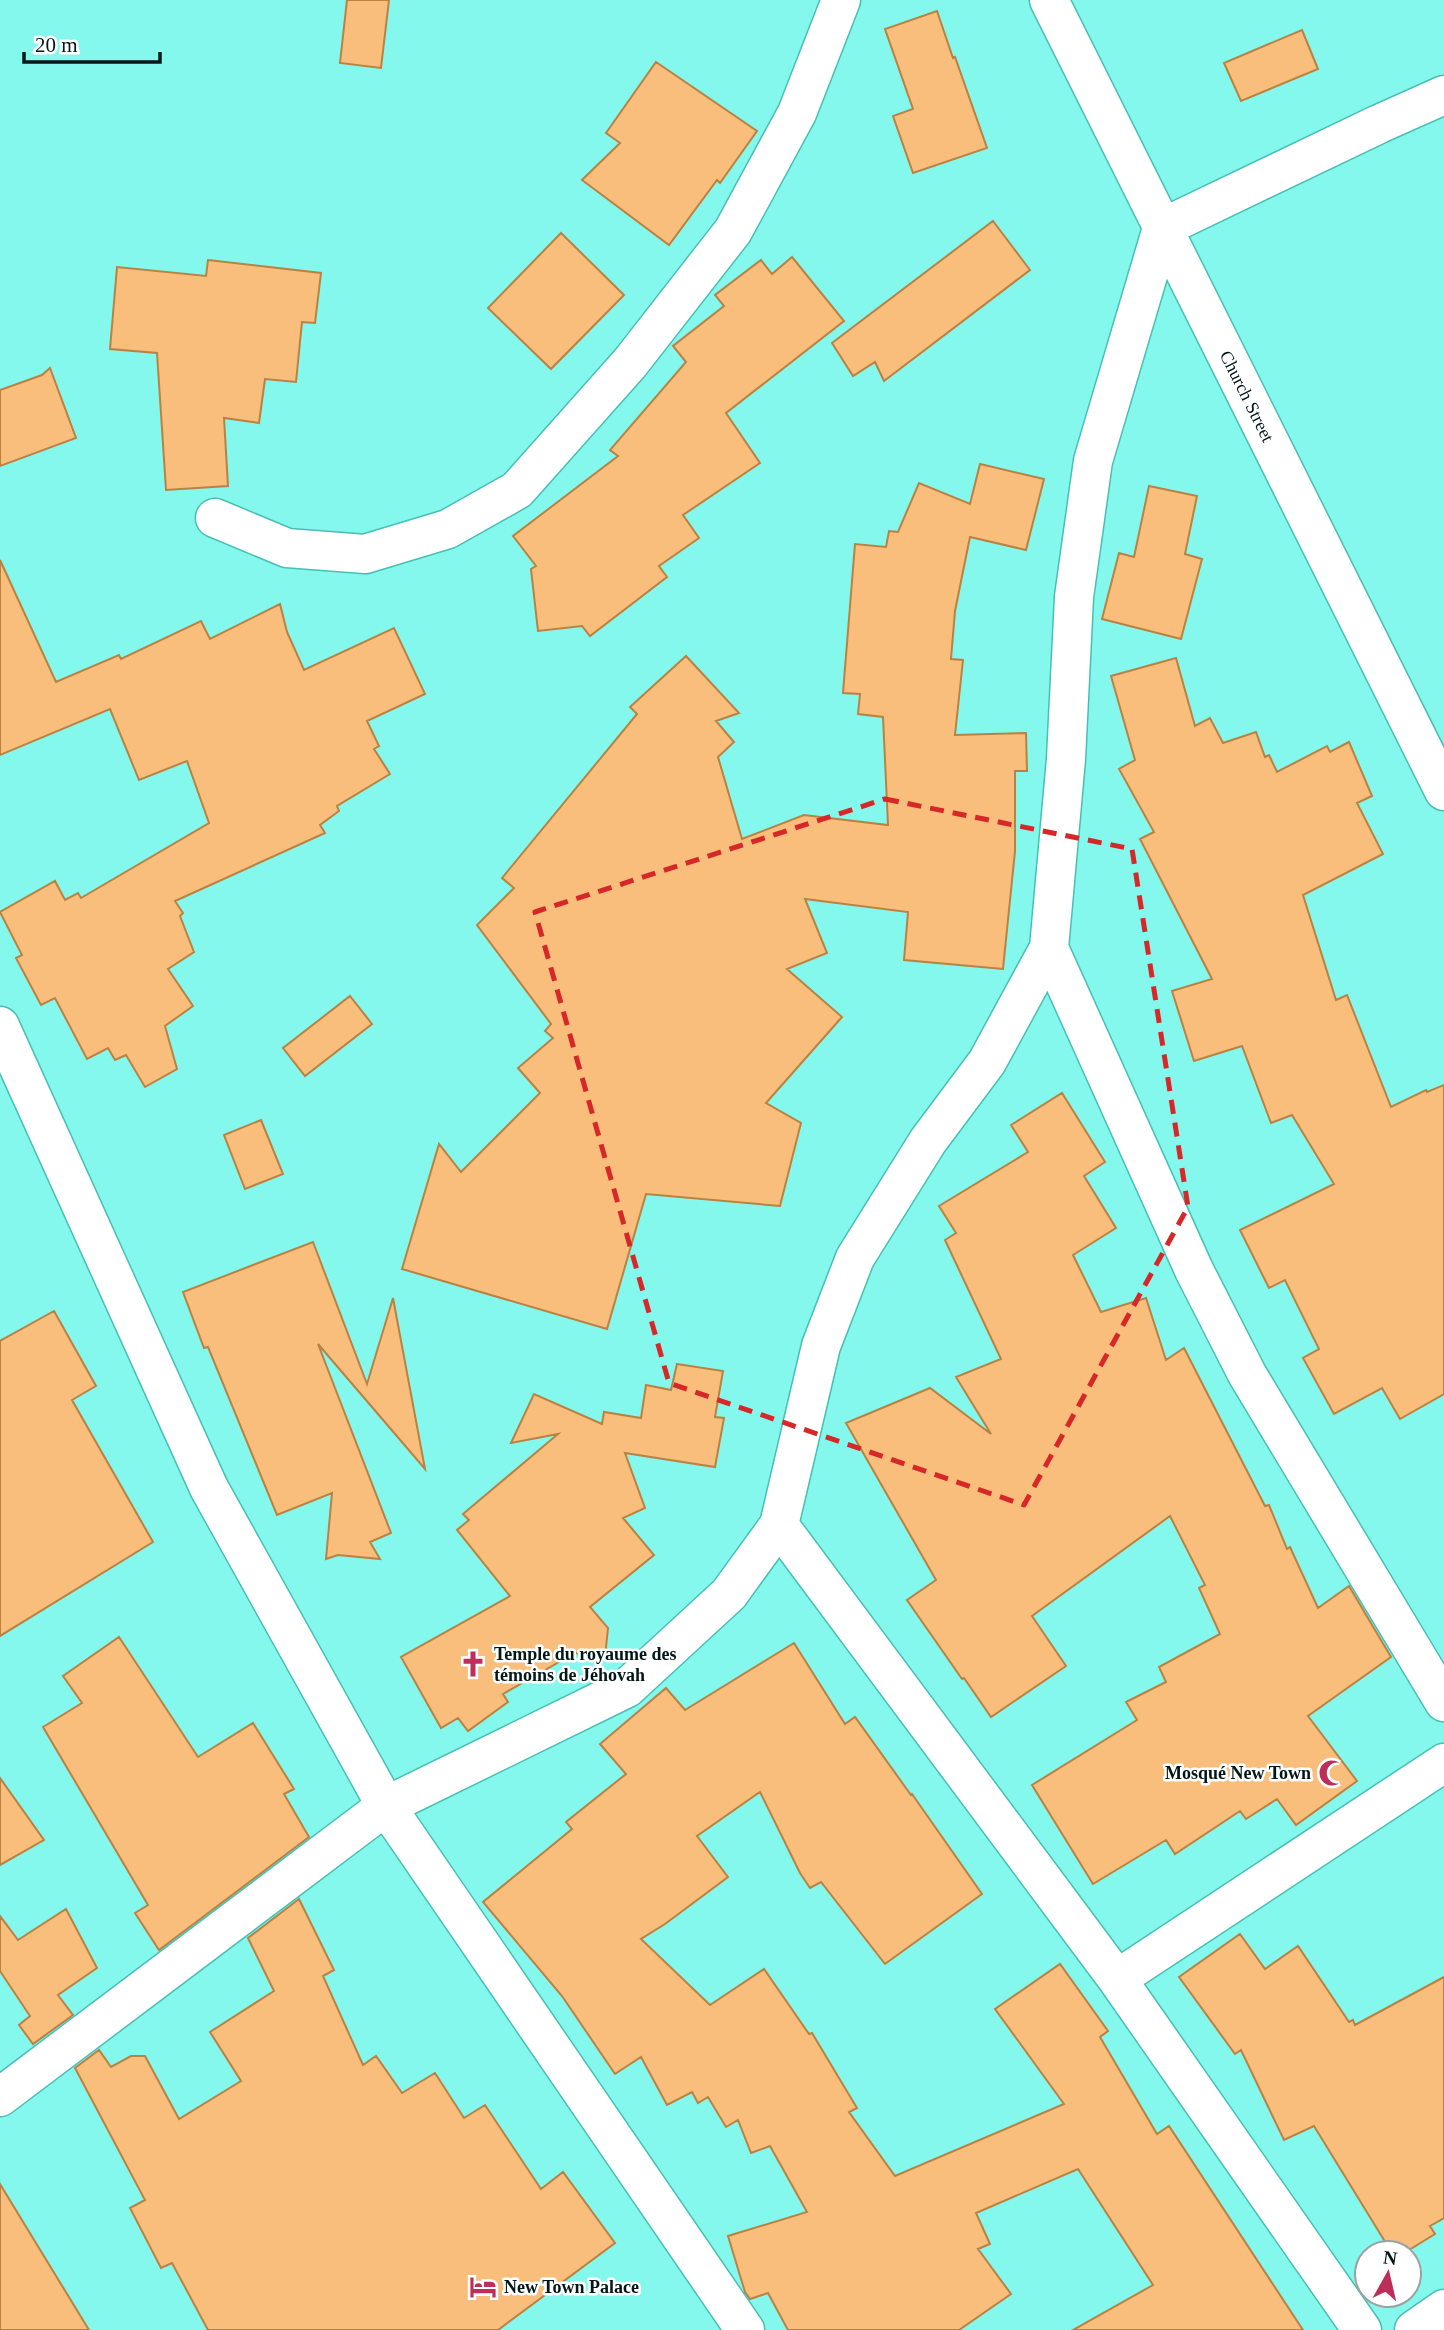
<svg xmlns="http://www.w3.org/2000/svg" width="1444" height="2330" font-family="Georgia,serif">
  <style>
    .building { fill: #f9bd7c; stroke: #ba8242; stroke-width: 2 }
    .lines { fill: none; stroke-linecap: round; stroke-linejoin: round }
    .minor-casing { stroke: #48bfb5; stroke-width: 41 }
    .secondary-casing { stroke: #48bfb5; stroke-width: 41 }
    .minor { stroke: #fff; stroke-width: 38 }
    .secondary { stroke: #fff; stroke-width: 38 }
    .marked { fill: none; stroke: #d62828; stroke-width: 5; stroke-dasharray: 14 9; stroke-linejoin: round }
    .labels { text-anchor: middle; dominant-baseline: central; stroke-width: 5; stroke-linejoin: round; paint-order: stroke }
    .street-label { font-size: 18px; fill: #011816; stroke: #fff }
    .poi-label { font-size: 18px; font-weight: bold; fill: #011816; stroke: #fff; text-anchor: start }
  </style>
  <rect width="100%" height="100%" fill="#85f8ed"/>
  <path class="building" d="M347,0H389L381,68L340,63Z
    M937,11L953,58L955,57L987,148L913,173L893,116L913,109L885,29Z
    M1302,30L1318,69L1241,101L1224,63Z
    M656,62L757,131L720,183L717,180L669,245L582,180L620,143L606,133Z
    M993,221L1030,270L884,381L875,362L853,376L832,343Z
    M561,233L624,295L551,369L488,308Z
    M792,257L844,321L726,413L760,463L683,515L699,538L659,566L667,577L590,636L582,626L538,631L531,569L536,566L513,536L618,456L610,450L686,362L673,346L724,306L715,295L761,260L772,274Z
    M208,260L321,273L315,323L302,322L296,382L265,379L259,423L224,418L228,486L166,490L157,353L110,349L117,267L206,276Z
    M50,368L76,438L0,466V390L42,375Z
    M980,464L1044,479L1026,550L970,537L955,611L951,659L963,660L955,735L1026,733L1027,771H1015V851L1003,969L904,960L908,912L805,899L827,953L787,969L842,1017L766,1103L801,1123L780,1206L646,1194L607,1329L402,1269L439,1144L461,1172L540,1093L518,1068L553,1038L545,1031L551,1024L477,925L514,888L502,878L637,714L630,707L686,656L739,713L716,721L734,742L718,757L742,839L804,815L888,825L883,717L858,714L860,694L843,693L855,544L886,547L889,531L898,532L919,483L970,504Z
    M1149,486L1197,496L1185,554L1202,559L1181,639L1102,619L1119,553L1134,557Z
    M0,560L56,682L119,655L121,659L201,621L210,639L280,604L287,632L304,670L394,628L425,694L367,721L379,746L374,749L390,774L337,806L339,811L320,825L325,833L175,901L183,913L180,916L194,952L168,969L193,1006L165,1026L177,1069L145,1087L126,1055L115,1060L108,1048L87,1059L55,998L41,1005L16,958L22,955L0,912L55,881L65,900L78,893L81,898L209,823L187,761L139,780L110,709L0,755Z
    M1176,658L1195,726L1210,718L1223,743L1256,732L1265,757L1269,755L1277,772L1327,746L1330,752L1349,742L1372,796L1357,803L1383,854L1303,895L1336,1000L1347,995L1391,1107L1426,1090L1427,1092L1444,1085V1394L1400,1419L1382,1388L1334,1414L1303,1358L1319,1349L1285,1280L1269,1288L1240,1230L1334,1184L1292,1115L1271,1123L1242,1046L1194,1061L1172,991L1212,979L1140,839L1154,832L1119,769L1135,760L1111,676Z
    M350,996L372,1024L305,1076L283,1048Z
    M1062,1093L1105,1162L1084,1176L1116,1228L1073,1255L1101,1312L1146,1298L1166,1360L1184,1348L1265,1506L1269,1505L1287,1549L1290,1547L1318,1608L1349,1586L1391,1657L1308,1716L1357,1781L1296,1825L1277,1799L1246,1819L1240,1811L1175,1854L1166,1840L1093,1884L1032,1785L1137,1720L1126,1702L1166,1682L1159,1667L1220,1634L1199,1588L1205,1585L1170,1516L1032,1616L1066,1666L991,1717L964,1678L962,1679L907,1600L936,1580L846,1423L930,1388L991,1434L956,1377L1001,1359L945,1240L956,1233L939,1206L1028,1152L1011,1125Z
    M261,1120L283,1174L245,1189L224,1135Z
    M313,1242L367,1384L393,1298L425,1469L318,1344L391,1533L370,1542L380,1559L338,1555L326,1559L332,1493L277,1515L208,1347L204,1348L183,1292Z
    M54,1311L96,1386L72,1400L153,1542L0,1636V1341Z
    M677,1364L723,1371L715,1417L724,1418L715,1467L625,1453L645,1508L623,1518L654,1555L590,1607L608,1628L605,1657L575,1653L503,1694L508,1702L468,1731L458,1718L441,1728L401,1657L510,1596L457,1530L469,1520L463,1514L558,1434L511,1443L534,1394L602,1424L604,1412L641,1418L646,1385L671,1390Z
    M119,1637L198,1757L253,1723L294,1789L284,1794L309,1837L159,1950L135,1913L148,1905L43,1727L82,1703L63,1676Z
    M794,1643L845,1724L855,1717L911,1795L912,1794L982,1894L885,1964L821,1882L810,1888L800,1873L760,1792L697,1836L728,1877L665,1924L641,1939L710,2005L764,1969L809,2034L812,2033L857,2108L849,2112L895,2176L1064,2104L995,2009L1060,1964L1108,2031L1100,2037L1157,2134L1169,2126L1303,2330H1073L1153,2285L1078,2169L976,2213L990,2244L978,2249L1011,2294L959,2330H788L768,2293L750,2299L745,2292L728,2236L807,2212L770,2146L751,2153L738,2120L726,2127L708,2097L698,2103L692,2092L667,2105L641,2057L615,2074L562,1996L483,1902L572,1829L566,1822L626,1774L600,1744L666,1688L685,1710Z
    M0,1778L44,1840L0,1865Z
    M299,1899L334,1970L323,1976L363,2065L376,2056L402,2093L435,2073L464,2118L485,2105L541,2189L563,2172L615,2243L498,2330H208L172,2263L161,2268L130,2208L145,2200L75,2068L99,2050L111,2067L131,2056H145L179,2119L241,2081L210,2032L274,1991L248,1938Z
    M66,1909L97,1968L58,1995L73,2015L33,2044L19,2025L30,2016L0,1971V1916L18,1940Z
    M1240,1934L1265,1969L1298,1946L1349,2022L1353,2020L1355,2025L1444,1977V2218L1430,2226L1435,2234L1404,2253H1392L1314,2126L1284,2140L1241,2050L1235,2054L1179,1977Z
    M0,2184L89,2330H0Z"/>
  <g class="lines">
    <g class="minor-casing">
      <path id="minor" d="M215,518L287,548L365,554L448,529L517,490L630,363L733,231L797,113L841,0
        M1049,948L1194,1270L1247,1374L1444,1702
        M0,1026L209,1488L386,1806L745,2330
        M1117,1979L1444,1763
        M0,2097L386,1806L627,1688L729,1594L779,1525
        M1362,2330L1117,1979L779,1525L821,1346L855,1258L928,1141L987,1062L1049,948L1066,759L1074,597L1093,461L1162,228L1379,124L1444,95
        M1414,2330L1444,2309"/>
    </g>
    <g class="secondary-casing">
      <g id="secondary">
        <path id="s1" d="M1049,0L1444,791"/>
      </g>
    </g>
    <use href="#minor" class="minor"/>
    <use href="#secondary" class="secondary"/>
  </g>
  <path class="marked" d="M885,799L1132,849L1188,1207L1024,1505L669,1383L535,912Z"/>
  <defs>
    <g id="church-bare" transform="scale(2.1)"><path d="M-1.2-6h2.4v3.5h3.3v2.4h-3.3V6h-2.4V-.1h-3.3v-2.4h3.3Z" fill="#bd2e5b" stroke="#fff" stroke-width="2.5" paint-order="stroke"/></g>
    <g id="mosque-bare" transform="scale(2.1)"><path d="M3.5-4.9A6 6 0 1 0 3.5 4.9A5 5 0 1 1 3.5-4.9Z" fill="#bd2e5b" stroke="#fff" stroke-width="2.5" paint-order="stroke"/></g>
    <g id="hotel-bare" transform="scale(2.1)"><path d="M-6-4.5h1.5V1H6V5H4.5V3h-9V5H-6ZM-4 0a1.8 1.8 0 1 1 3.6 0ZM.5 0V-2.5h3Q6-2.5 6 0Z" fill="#bd2e5b" stroke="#fff" stroke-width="2.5" paint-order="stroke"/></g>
  </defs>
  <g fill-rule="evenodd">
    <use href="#church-bare" x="473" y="1664"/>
    <use href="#mosque-bare" x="1332" y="1773"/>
    <use href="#hotel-bare" x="483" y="2287"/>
  </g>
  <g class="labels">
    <g class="street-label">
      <text stroke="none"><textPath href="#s1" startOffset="443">Church Street</textPath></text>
    </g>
    <g class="poi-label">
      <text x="494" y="1654">Temple du royaume des<tspan x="494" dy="21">témoins de Jéhovah</tspan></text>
      <text x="1311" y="1773" text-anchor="end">Mosqué New Town</text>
      <text x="504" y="2287">New Town Palace</text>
    </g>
  </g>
  <g transform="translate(1388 2274) rotate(8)"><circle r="33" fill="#ffffff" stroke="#99a3a2" stroke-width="2"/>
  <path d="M0-5L12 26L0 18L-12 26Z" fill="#bd2e5b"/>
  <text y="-10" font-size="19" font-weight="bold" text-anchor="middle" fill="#011816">N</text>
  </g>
  <path d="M24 52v10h136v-10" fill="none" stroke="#011816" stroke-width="3.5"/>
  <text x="35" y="52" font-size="21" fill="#011816" stroke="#ffffff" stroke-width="5" paint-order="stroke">20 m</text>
</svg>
